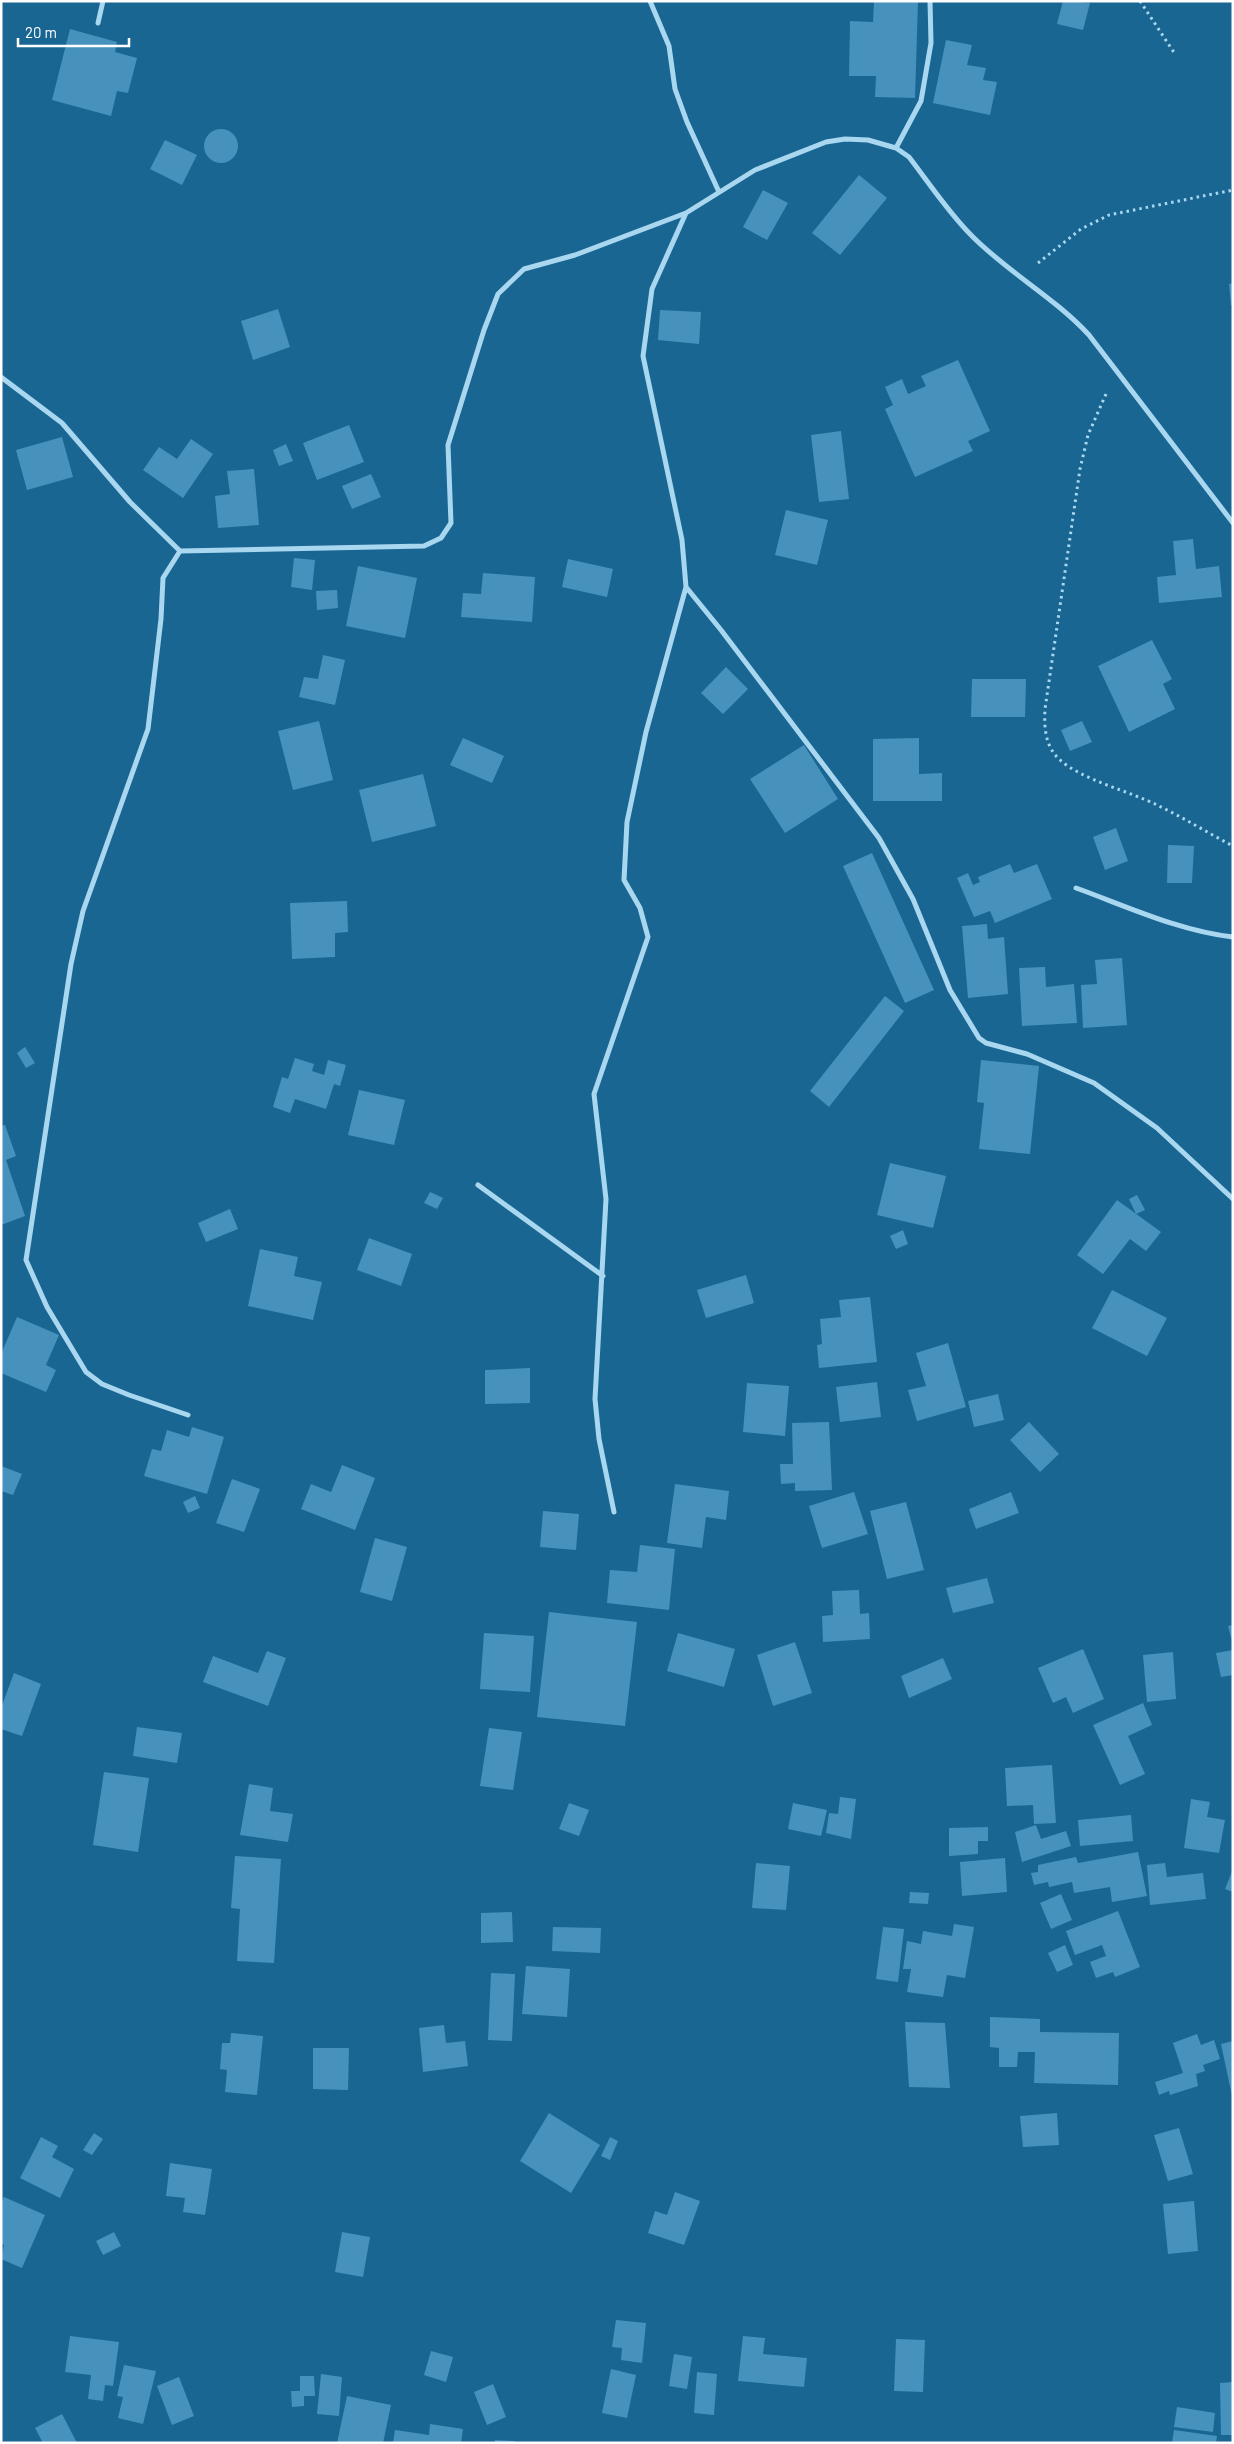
<svg xmlns="http://www.w3.org/2000/svg" width="1234" height="2444" font-family="Barlow,sans-serif">
  <style>
    .building { fill: #4692bc }
    .lines { fill: none; stroke-linecap: round; stroke-linejoin: round }
    .path { stroke: #a9d7f0; stroke-width: 3; stroke-dasharray: 2.5 4; stroke-linecap: butt }
    .minor { stroke: #a9d7f0; stroke-width: 5 }
  </style>
  <rect width="100%" height="100%" fill="#196693"/>
  <path class="building" d="M874,1H918L915,98L875,97L876,76H849L850,21L873,22Z
    M1063,1L1090,3L1083,30L1057,24Z
    M70,29L117,42L115,52L137,58L128,93L117,91L111,116L52,100Z
    M946,40L972,45L967,65L986,68L983,80L997,82L990,115L933,103Z
    M204 146a17 17 0 1 1 34 0a17 17 0 1 1-34 0Z
    M165,140L197,155L182,185L150,169Z
    M859,175L887,198L840,255L812,233Z
    M763,190L788,203L767,240L743,227Z
    M1233,283V305H1231L1229,284Z
    M278,309L290,347L253,360L241,321Z
    M660,310L701,312L699,344L658,340Z
    M958,360L990,431L968,441L973,451L915,477L885,409L893,405L885,387L902,379L908,394L926,386L921,376Z
    M349,425L364,462L317,480L303,443Z
    M841,431L849,499L819,502L811,435Z
    M62,437L73,477L27,490L16,450Z
    M191,439L213,454L183,498L143,470L159,447L177,459Z
    M286,444L293,461L279,466L273,450Z
    M254,469L259,525L218,528L215,496L230,494L227,471Z
    M371,474L381,497L352,509L342,486Z
    M786,510L828,520L817,565L775,555Z
    M1193,539L1196,569L1219,566L1222,597L1159,603L1157,577L1176,575L1173,541Z
    M294,558L315,560L312,590L291,587Z
    M568,559L613,569L607,597L562,587Z
    M358,566L417,578L405,638L346,626Z
    M483,573L535,577L532,622L461,617L463,593L481,594Z
    M337,590L338,608L317,610L316,591Z
    M1152,640L1172,679L1163,684L1175,709L1129,732L1098,666Z
    M323,655L345,660L335,705L299,697L304,677L318,679Z
    M726,667L748,689L723,714L701,693Z
    M972,679H1026L1025,717H971Z
    M319,721L333,780L293,790L278,731Z
    M1082,721L1092,742L1070,751L1061,730Z
    M463,738L504,756L492,783L450,765Z
    M919,738V774L942,773V801H873V739Z
    M804,745L838,799L785,833L750,779Z
    M423,774L436,826L372,842L359,790Z
    M1116,828L1128,861L1105,870L1093,837Z
    M1168,845L1194,846L1192,883H1167Z
    M872,853L934,990L905,1003L843,866Z
    M1010,864L1014,873L1037,864L1052,899L995,923L990,911L974,917L957,878L968,873L973,885L980,882L978,877Z
    M347,901L348,932L335,933V957L292,959L290,903Z
    M987,924L988,939L1004,937L1008,994L968,998L962,926Z
    M1122,958L1127,1025L1083,1028L1081,985L1097,984L1095,960Z
    M1045,967L1046,987L1074,984L1077,1023L1022,1026L1019,968Z
    M885,996L904,1011L829,1107L810,1091Z
    M25,1047L35,1063L26,1068L17,1053Z
    M295,1058L314,1064L312,1071L324,1075L328,1060L346,1065L340,1086L334,1084L326,1109L295,1099L290,1113L273,1107L282,1077L288,1079Z
    M981,1060L1039,1066L1030,1154L979,1149L984,1103L977,1102Z
    M359,1090L405,1100L394,1145L348,1135Z
    M5,1125L16,1156L6,1160L25,1216L1,1225V1126Z
    M890,1163L946,1176L933,1228L877,1215Z
    M430,1192L443,1198L437,1209L424,1203Z
    M1137,1195L1145,1210L1136,1214L1129,1199Z
    M1117,1200L1161,1232L1146,1251L1130,1239L1103,1274L1077,1255Z
    M230,1209L238,1229L206,1242L198,1223Z
    M903,1230L908,1244L896,1249L890,1236Z
    M369,1238L412,1254L401,1286L357,1270Z
    M260,1249L298,1257L294,1276L322,1282L313,1320L248,1306Z
    M746,1275L754,1303L706,1318L697,1290Z
    M1112,1290L1167,1318L1147,1356L1092,1328Z
    M870,1297L877,1362L819,1368L817,1345L822,1344L820,1319L841,1317L839,1300Z
    M17,1317L59,1335L46,1365L56,1370L46,1392L1,1373V1354Z
    M948,1343L966,1407L917,1421L908,1390L926,1386L916,1353Z
    M530,1368V1403L485,1404V1370Z
    M877,1382L881,1417L840,1422L836,1387Z
    M747,1383L789,1386L785,1436L743,1432Z
    M998,1394L1004,1420L974,1427L968,1401Z
    M829,1422L832,1490L795,1491V1483L781,1484L780,1464H793L792,1423Z
    M1029,1422L1059,1454L1040,1472L1010,1440Z
    M192,1427L224,1437L207,1494L144,1476L152,1449L161,1451L167,1430L189,1437Z
    M342,1465L375,1478L355,1530L301,1509L311,1484L331,1492Z
    M1,1466L22,1474L13,1495L1,1491Z
    M232,1479L260,1489L244,1532L216,1523Z
    M675,1484L729,1491L726,1520L706,1517L702,1548L667,1543Z
    M854,1492L868,1534L822,1548L809,1506Z
    M1011,1492L1019,1513L976,1529L969,1509Z
    M195,1496L200,1508L188,1513L183,1502Z
    M906,1502L924,1570L887,1579L870,1511Z
    M543,1511L579,1514L576,1550L540,1547Z
    M375,1538L407,1547L392,1601L360,1592Z
    M640,1545L675,1549L669,1610L607,1603L610,1570L637,1572Z
    M987,1578L994,1603L953,1613L946,1588Z
    M859,1590L860,1614L869,1613L870,1639L823,1642L822,1616L833,1615L832,1591Z
    M549,1612L637,1622L625,1726L537,1717Z
    M1233,1625V1641H1232L1228,1626Z
    M484,1633L534,1636L530,1692L480,1689Z
    M678,1633L735,1649L724,1687L667,1671Z
    M795,1642L812,1693L773,1706L757,1655Z
    M1083,1649L1104,1699L1073,1713L1066,1697L1053,1703L1038,1668Z
    M1233,1650V1675L1221,1677L1216,1653Z
    M267,1651L286,1658L268,1706L203,1682L213,1656L258,1673Z
    M1173,1652L1176,1699L1147,1702L1143,1655Z
    M943,1658L952,1679L909,1698L901,1676Z
    M14,1673L41,1684L22,1736L1,1729V1708Z
    M1143,1703L1152,1725L1128,1736L1145,1774L1120,1785L1093,1725Z
    M137,1727L182,1733L177,1763L133,1756Z
    M489,1728L522,1732L513,1790L480,1786Z
    M1052,1765L1056,1823L1034,1824L1033,1805L1007,1806L1005,1768Z
    M104,1772L149,1778L138,1852L93,1845Z
    M249,1784L273,1788L270,1811L293,1814L288,1842L240,1835Z
    M840,1797L856,1799L851,1839L826,1833L829,1813L838,1814Z
    M1191,1799L1210,1802L1207,1817L1225,1820L1219,1853L1184,1848Z
    M569,1803L589,1810L579,1836L559,1829Z
    M793,1803L827,1810L821,1836L788,1829Z
    M1131,1815L1133,1841L1080,1846L1078,1820Z
    M1036,1825L1041,1839L1066,1831L1071,1846L1022,1862L1015,1832Z
    M988,1827V1841H978V1854L949,1856V1828Z
    M1138,1852L1147,1896L1112,1902L1110,1887L1074,1893L1072,1882L1049,1887L1048,1882L1034,1885L1031,1873L1038,1872V1865L1076,1857L1078,1863Z
    M235,1856L281,1859L274,1963L237,1961L240,1909L231,1908Z
    M1005,1858L1007,1892L962,1896L960,1862Z
    M756,1863L790,1866L786,1910L752,1908Z
    M1165,1863L1167,1877L1203,1873L1206,1899L1150,1905L1147,1865Z
    M1233,1869V1892L1225,1889Z
    M910,1892L929,1893L928,1904L909,1903Z
    M1061,1894L1072,1920L1051,1929L1040,1903Z
    M1118,1911L1140,1967L1115,1977L1113,1972L1096,1978L1090,1962L1106,1956L1102,1945L1075,1955L1066,1931Z
    M512,1912L513,1942L481,1943V1913Z
    M954,1924L974,1927L965,1978L947,1975L943,1997L907,1992L911,1969H903L907,1941L921,1944L923,1931L952,1936Z
    M553,1927L601,1928L600,1953L552,1951Z
    M883,1927L904,1929L898,1982L876,1979Z
    M1065,1945L1073,1965L1057,1972L1048,1953Z
    M526,1966L570,1969L567,2017L522,2014Z
    M491,1973L515,1974L512,2041L488,2040Z
    M990,2017L1040,2019V2032L1119,2033L1118,2085L1034,2083L1035,2052H1018L1017,2067H999V2048L990,2047Z
    M905,2022L945,2023L950,2088L909,2087Z
    M444,2025L446,2043L465,2041L468,2066L423,2072L419,2028Z
    M231,2033L263,2036L257,2095L225,2092L227,2070L220,2069L222,2043H230Z
    M1197,2034L1201,2045L1214,2040L1220,2059L1203,2065L1205,2071L1196,2074L1198,2086L1170,2095L1169,2091L1159,2095L1155,2082L1183,2073L1173,2043Z
    M1233,2041V2096H1232L1221,2044Z
    M313,2048H349L348,2090L313,2089Z
    M549,2113L600,2145L571,2193L520,2161Z
    M1057,2113L1059,2145L1023,2147L1020,2116Z
    M1179,2128L1193,2174L1168,2181L1154,2135Z
    M94,2133L103,2139L92,2155L83,2150Z
    M41,2137L58,2146L52,2157L74,2169L60,2198L20,2178Z
    M610,2137L618,2141L610,2160L601,2156Z
    M170,2163L212,2169L205,2215L183,2212L185,2198L166,2196Z
    M675,2192L700,2201L684,2245L648,2233L655,2211L667,2215Z
    M4,2197L45,2215L22,2268L1,2259L4,2245L1,2244V2204Z
    M1194,2201L1198,2251L1168,2254L1163,2204Z
    M114,2232L121,2246L103,2255L96,2241Z
    M342,2232L370,2237L363,2277L335,2272Z
    M616,2320L646,2323L642,2363L621,2360L622,2348L612,2347Z
    M70,2336L119,2342L113,2386L105,2385L103,2401L88,2399L91,2375L65,2372Z
    M743,2336L765,2338L763,2354L807,2358L804,2387L738,2381Z
    M896,2339L925,2340L923,2392L894,2391Z
    M431,2351L453,2357L446,2382L424,2375Z
    M674,2354L692,2357L687,2389L669,2386Z
    M124,2365L156,2371L143,2424L118,2418L123,2397L117,2396Z
    M611,2369L636,2375L627,2418L602,2413Z
    M697,2372L717,2374L714,2415L694,2413Z
    M321,2374L342,2377L339,2416L317,2414Z
    M300,2376H314L315,2396H304V2406L292,2407L291,2391H300Z
    M179,2377L194,2416L172,2425L157,2386Z
    M1233,2382V2435H1221L1220,2383Z
    M493,2384L506,2417L487,2425L474,2392Z
    M347,2396L391,2405L383,2443H337Z
    M1177,2407L1215,2413L1213,2432L1174,2427Z
    M62,2414L77,2443H43L35,2428Z
    M430,2424L463,2429L461,2443H393L395,2430L429,2435Z
    M1174,2430L1217,2436L1216,2443H1172Z
    M495,2440L515,2441V2443H495Z"/>
  <g class="lines">
    <path class="path" d="M1140,1L1175,54
      M1038,263L1081,229L1109,215L1233,190
      M1106,394L1088,435L1080,469L1045,709C1044,727 1045,746 1059,759C1081,780 1130,791 1159,806C1184,818 1208,833 1233,846"/>
    <path class="minor" d="M650,1L669,46L675,89L687,122L719,192
      M98,23L103,1
      M896,148L921,101L931,43L930,1
      M1,377L62,423L130,502L180,551L163,578L161,619L148,729L83,911L71,964L26,1260L47,1307L86,1372L102,1384L129,1395L188,1415
      M180,551L424,546L441,538L451,523L448,445L484,330L498,294L524,269L575,255L686,213
      M686,587L721,630L879,838L913,899L950,990L979,1038L986,1043L1027,1054L1094,1083L1157,1128L1233,1199
      M1076,888C1126,906 1179,931 1233,937
      M478,1185L603,1276
      M614,1512L599,1439L595,1399L606,1199L594,1094L648,937L640,908L624,880L627,822L646,732L686,587L682,540L643,356L652,289L686,213L755,170L826,142L845,139L868,140L896,148L909,157C929,183 948,212 971,235C1007,272 1054,297 1089,335L1233,523"/>
  </g>
  <rect width="1234" height="2444" fill="none" stroke="#ffffff" stroke-width="5"/>
  <path d="M18 38v8h111v-8" fill="none" stroke="#ffffff" stroke-width="2.5"/>
  <text x="25" y="38" font-size="15" fill="#ffffff" stroke="#196693" stroke-width="4" paint-order="stroke">20 m</text>
</svg>
